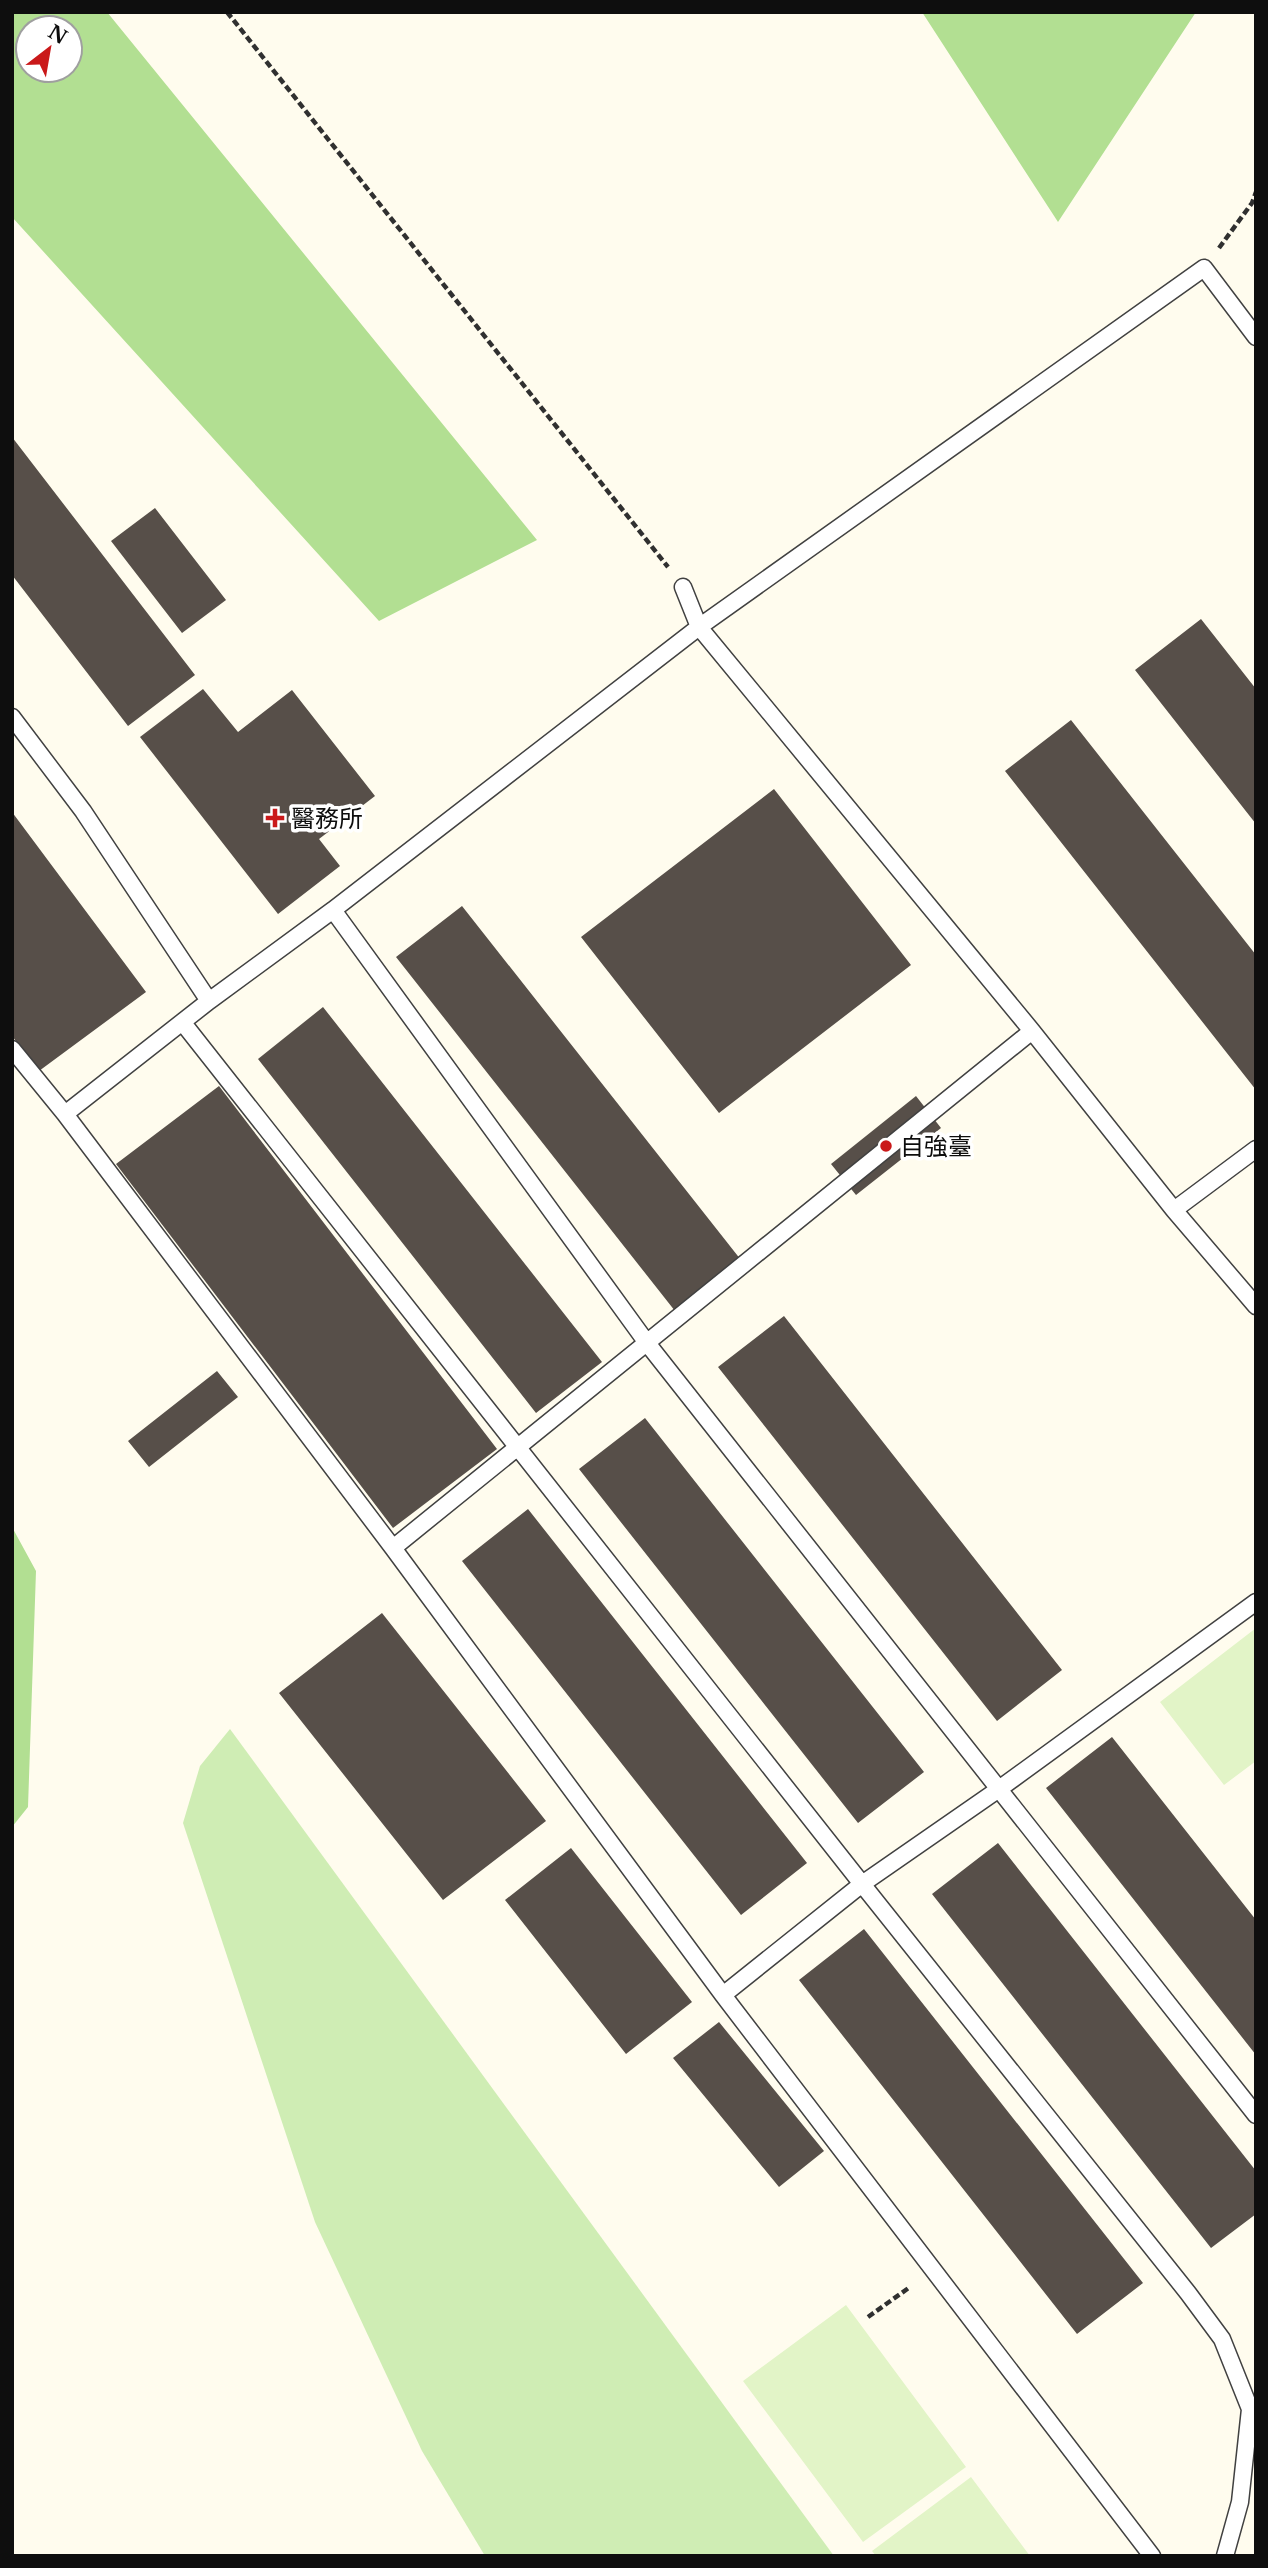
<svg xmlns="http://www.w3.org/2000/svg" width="1268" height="2568" font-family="'Libre Baskerville','Noto Sans TC',serif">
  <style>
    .green { fill: #cfedb4 }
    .forest { fill: #b2df92; fill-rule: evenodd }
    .pitch { fill: #e2f4c7 }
    .building { fill: #574f49 }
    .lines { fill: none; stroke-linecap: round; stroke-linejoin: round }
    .service-casing { stroke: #414141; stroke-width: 19 }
    .path { stroke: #303030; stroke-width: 4.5; stroke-dasharray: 7 3.5; stroke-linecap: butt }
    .service { stroke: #fff; stroke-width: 16 }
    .poi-dot { fill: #ca191a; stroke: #fff; stroke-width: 2.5 }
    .labels { text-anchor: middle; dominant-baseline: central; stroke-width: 7; stroke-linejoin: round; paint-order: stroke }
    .poi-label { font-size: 24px; fill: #0e0e0e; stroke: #fff; text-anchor: start }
  </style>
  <rect width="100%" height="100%" fill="#fffcee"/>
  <path class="green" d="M230,1729L834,2556H485L422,2451L315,2222L183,1823L200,1766Z"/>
  <path class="forest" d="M12,12H107L537,540L379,621L12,217ZM28,28H70V70H28Z
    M922,12H1196L1058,222Z
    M12,1527L36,1571L28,1807L12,1827Z"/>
  <path class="pitch" d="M1256,1628V1761L1224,1785L1160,1702Z
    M846,2305L966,2467L863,2542L743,2381Z
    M971,2477L1030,2556H876L872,2551Z"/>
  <path class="building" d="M12,437L195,675L128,726L12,575Z
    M155,508L226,600L182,633L111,541Z
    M1201,619L1256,689V824L1135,670Z
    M203,689L238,732L292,690L375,796L319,839L340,866L278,914L140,737Z
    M1071,720L1256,955V1090L1005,771Z
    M774,789L911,965L719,1113L581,937Z
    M12,812L146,992L39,1071L12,1036Z
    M462,906L741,1260L675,1311L396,957Z
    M323,1007L602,1362L536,1413L258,1059Z
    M219,1086L497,1449L393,1528L116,1164Z
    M916,1096L941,1128L856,1195L831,1164Z
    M784,1316L1062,1670L997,1721L718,1367Z
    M217,1371L238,1397L149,1467L128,1441Z
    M645,1418L924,1772L858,1823L579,1469Z
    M528,1509L807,1863L741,1915L462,1561Z
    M382,1613L546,1821L443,1900L279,1693Z
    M1112,1737L1256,1920V2055L1046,1788Z
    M998,1843L1256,2171V2214L1211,2248L932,1894Z
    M571,1848L692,2002L626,2054L505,1900Z
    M864,1929L1143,2283L1077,2334L799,1980Z
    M719,2022L824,2151L779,2187L673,2058Z"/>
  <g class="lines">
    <g class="service-casing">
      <path id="service" d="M683,587L699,627L1032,1031L1174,1210L1256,1306
        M12,717L83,811L209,1001
        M333,910L647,1343L1256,2115
        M183,1023L862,1884L1188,2293L1222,2339L1250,2409L1240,2502L1225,2556
        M12,1049L65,1114
        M1174,1210L1256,1149
        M393,1548L1032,1031
        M723,1995L862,1884L999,1789L1256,1602
        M1152,2556L723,1995L393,1548L65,1114L209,1001L333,910L699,627L1204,268L1256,337"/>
    </g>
    <path class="path" d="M227,12L668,567
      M1219,248L1252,203L1256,192
      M868,2317L910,2287"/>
    <use href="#service" class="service"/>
  </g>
  <g class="poi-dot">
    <path d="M271.5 807.5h7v7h7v7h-7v7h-7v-7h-7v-7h7z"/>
    <circle cx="886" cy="1146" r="7"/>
  </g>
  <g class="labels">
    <g class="poi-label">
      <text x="291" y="818">醫務所</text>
      <text x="900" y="1146">自強臺</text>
    </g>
  </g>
  <rect width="1268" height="2568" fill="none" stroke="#0e0e0e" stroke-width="28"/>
  <g transform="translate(49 49) rotate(31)"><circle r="33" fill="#ffffff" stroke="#9f9f9f" stroke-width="2"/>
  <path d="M0-5L12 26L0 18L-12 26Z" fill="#ca191a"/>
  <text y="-10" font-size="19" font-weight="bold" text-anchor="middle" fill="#0e0e0e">N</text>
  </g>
</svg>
